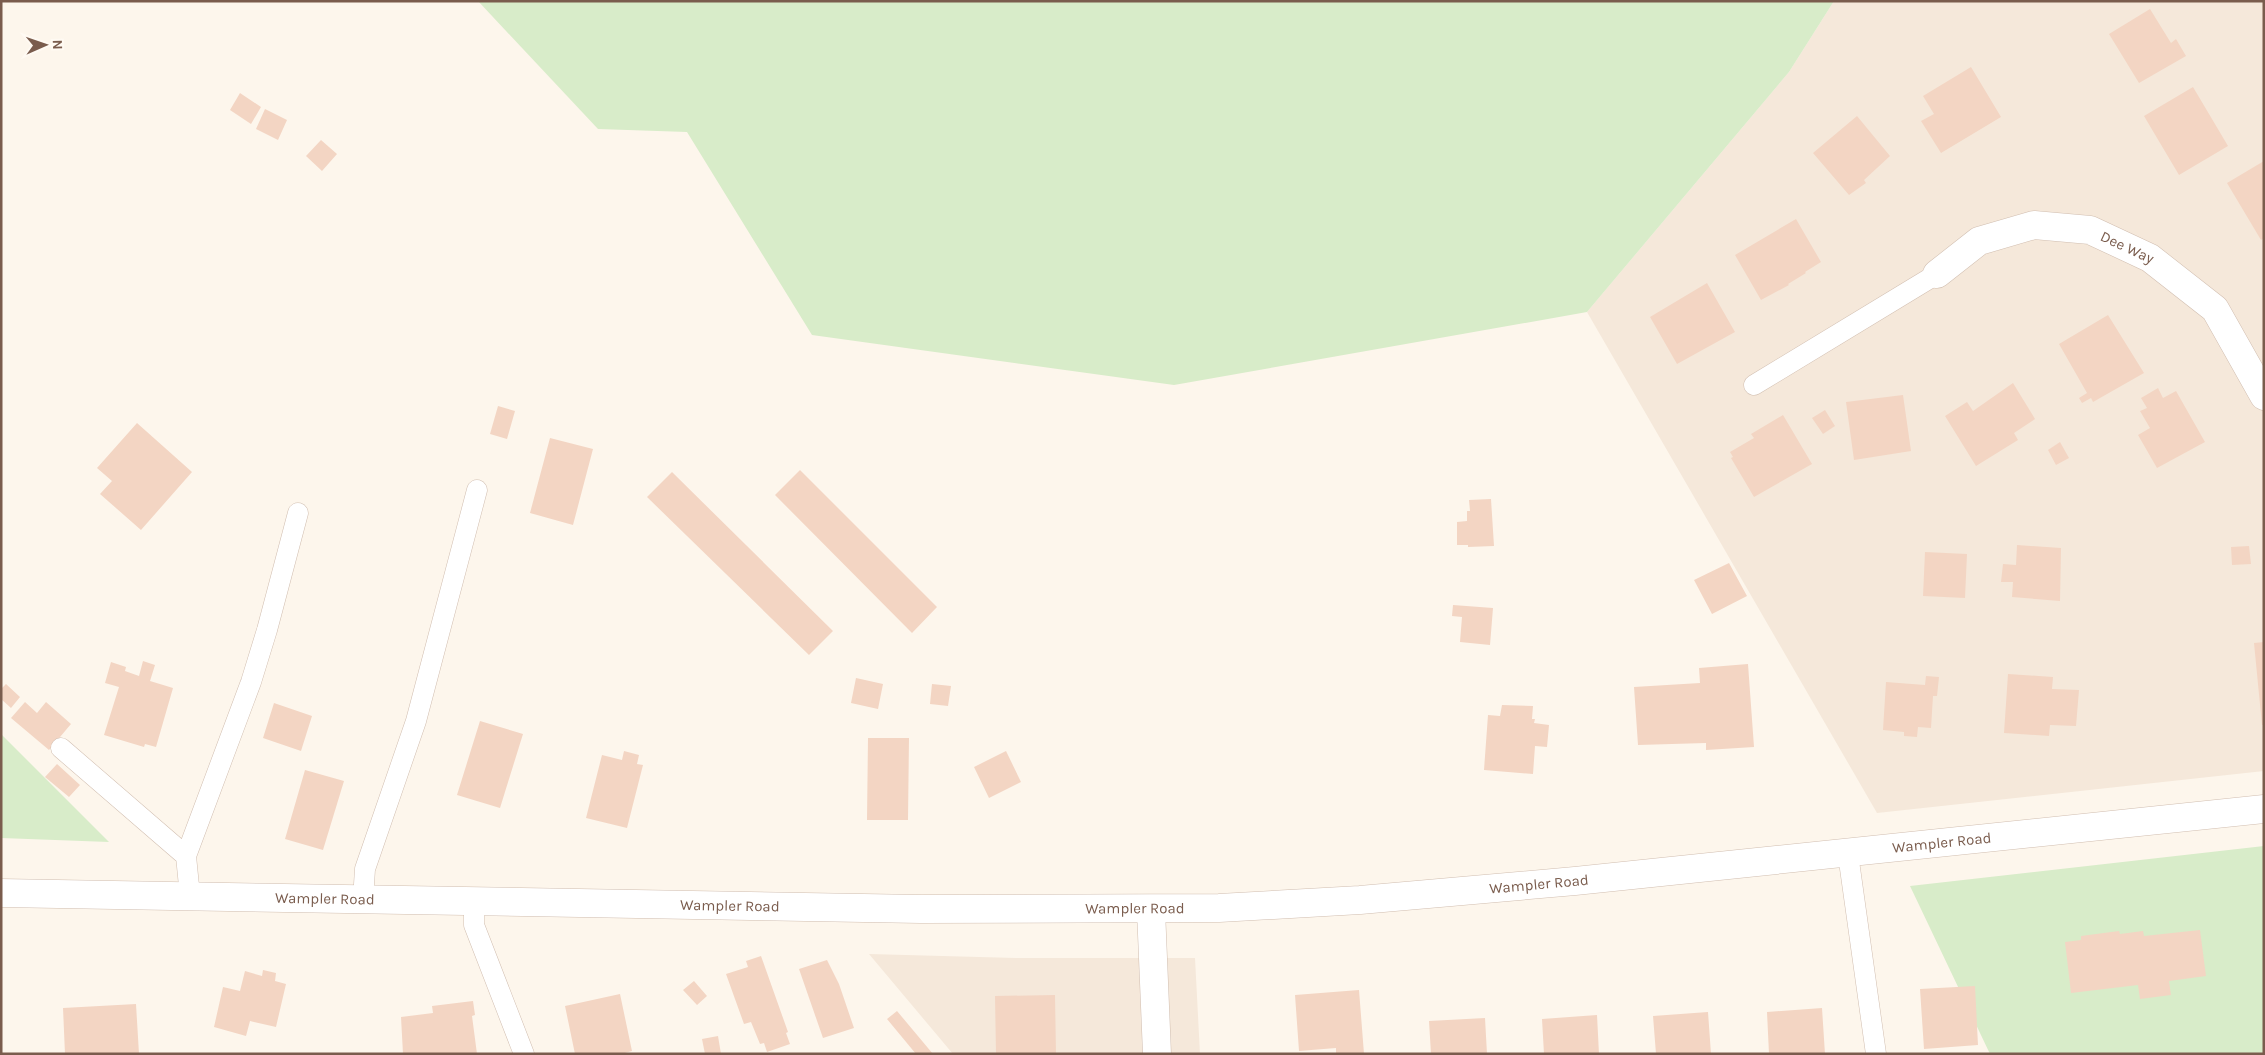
<svg xmlns="http://www.w3.org/2000/svg" width="2265" height="1055" font-family="Karla,sans-serif">
  <style>
    .residential { fill: #f5e8da }
    .green { fill: #d8ecc9 }
    .building { fill: #f3d5c3 }
    .lines { fill: none; stroke-linecap: round; stroke-linejoin: round }
    .lane-casing { stroke: #d1beb0; stroke-width: 21 }
    .street-casing { stroke: #d1beb0; stroke-width: 29 }
    .lane { stroke: #fff; stroke-width: 20 }
    .street { stroke: #fff; stroke-width: 28 }
    .labels { text-anchor: middle; dominant-baseline: central; stroke-width: 4; stroke-linejoin: round; paint-order: stroke }
    .street-label { font-size: 15px; fill: #7a5c4d; stroke: #fffaf3 }
  </style>
  <rect width="100%" height="100%" fill="#fdf6ec"/>
  <path class="residential" d="M1834,1H2264V771L1877,813L1587,312L1789,72Z
    M869,954L1016,958H1195L1200,1054H953Z"/>
  <path class="green" d="M478,1H1834L1789,72L1587,312L1174,385L812,335L687,132L598,129Z
    M1,734L109,842L1,838Z
    M2264,846V1054H1990L1910,886Z"/>
  <path class="building" d="M2150,9L2171,43L2176,39L2186,56L2139,83L2109,34Z
    M1971,67L2001,117L1941,153L1921,121L1934,114L1923,96Z
    M2193,87L2228,146L2179,175L2144,116Z
    M240,93L261,107L251,124L230,110Z
    M265,109L287,120L278,140L256,129Z
    M1857,116L1890,156L1864,180L1866,183L1849,195L1813,153Z
    M321,140L337,154L322,171L306,156Z
    M2264,161V238L2261,240L2227,183Z
    M1796,219L1821,262L1805,272L1806,273L1788,284L1789,285L1761,300L1735,255Z
    M1707,283L1735,332L1677,364L1650,317Z
    M2108,315L2144,373L2093,402L2091,398L2082,403L2079,398L2087,393L2059,344Z
    M2013,383L2035,419L2014,433L2018,440L1976,466L1945,416L1967,402L1973,411Z
    M2158,388L2163,398L2176,391L2205,442L2157,468L2138,435L2150,428L2140,411L2147,408L2141,398Z
    M1903,395L1911,451L1854,460L1846,402Z
    M498,406L515,411L507,439L490,434Z
    M1825,410L1835,426L1823,434L1812,418Z
    M1783,415L1812,464L1754,497L1731,458L1733,457L1730,452L1754,438L1751,434Z
    M137,423L192,472L141,530L100,494L112,481L97,468Z
    M550,438L593,449L573,525L530,513Z
    M2060,442L2069,458L2056,465L2048,450Z
    M800,470L937,607L912,633L775,495Z
    M672,472L833,631L809,655L647,497Z
    M1491,499L1494,546L1468,547V545H1457V522L1467,521V511H1470L1469,500Z
    M2017,545L2061,548L2060,601L2012,597L2013,582H2001L2003,564L2016,565Z
    M2249,546L2251,564L2232,565L2231,547Z
    M1925,552L1967,554L1965,598L1923,596Z
    M1729,563L1747,596L1712,614L1694,580Z
    M1453,605L1493,608L1490,645L1460,642L1462,617L1452,616Z
    M2264,642V725H2262L2254,643Z
    M143,661L155,665L150,681L173,688L156,747L145,744L144,747L104,735L119,687L105,683L111,662L126,667L125,671L139,676Z
    M1748,664L1754,747L1706,750V743L1638,745L1634,687L1700,683L1699,668Z
    M2008,674L2053,677L2052,689L2079,690L2076,726L2050,725L2049,736L2004,733Z
    M1926,676L1939,677L1937,696H1933L1931,728L1918,727L1917,737L1904,736V732L1883,730L1886,682L1925,685Z
    M856,678L883,684L878,709L851,703Z
    M6,684L20,697L11,708L1,699V689Z
    M932,684L951,686L948,706L930,704Z
    M25,702L37,713L46,702L71,724L49,750L11,718Z
    M274,703L312,716L301,751L263,738Z
    M1502,705L1533,706L1532,719H1535L1534,723L1549,725L1547,747L1535,746L1533,774L1484,770L1488,715L1500,716Z
    M480,721L523,734L500,808L457,795Z
    M868,738H909L908,820H867Z
    M624,751L639,755L637,764L643,765L627,828L586,818L602,755L622,760Z
    M1006,751L1021,782L989,798L974,767Z
    M57,764L80,785L69,797L45,777Z
    M305,770L344,781L323,850L285,839Z
    M2200,930L2206,976L2169,981L2171,995L2140,999L2138,985L2071,993L2065,942L2081,940V936L2119,931L2120,934L2143,931L2144,936Z
    M761,956L788,1032L786,1033L790,1044L767,1052L764,1043L760,1044L751,1022L744,1024L726,974L748,967L746,961Z
    M827,960L839,984L854,1028L823,1038L799,969Z
    M263,970L276,973L275,981L286,984L276,1027L250,1021L246,1036L214,1027L223,987L240,991L245,971L262,976Z
    M694,981L707,996L697,1005L683,990Z
    M1975,986L1978,1045L1924,1049L1920,989Z
    M1359,990L1364,1054H1336V1048L1299,1051L1295,995Z
    M620,994L632,1051L621,1054H575L565,1006Z
    M1055,995L1056,1054H996L995,996Z
    M473,1001L475,1015L472,1016L477,1054H403L401,1017L433,1013L432,1006Z
    M136,1004L139,1054H65L63,1008Z
    M1822,1008L1825,1054H1769L1767,1012Z
    M897,1011L933,1054H916L887,1019Z
    M1708,1012L1711,1054H1656L1653,1016Z
    M1597,1015L1599,1054H1544L1542,1019Z
    M1485,1018L1487,1054H1431L1429,1021Z
    M718,1036L721,1054H705L702,1039Z"/>
  <g class="lines">
    <g class="lane-casing">
      <path id="lane" d="M1754,385L1937,274
        M61,748L186,856
        M1848,854L1876,1054
        M190,896L186,856L251,682L267,630L298,513
        M363,900L365,869L416,721L477,490
        M474,902V925L524,1054"/>
    </g>
    <g class="street-casing">
      <g id="street">
        <path id="s1" d="M1937,274L1979,241L2034,225L2090,230L2150,258L2215,309L2264,396"/>
        <path id="s2" d="M1,893L921,909L1219,908L1360,900L1575,881L2264,809"/>
        <path d="M1151,910L1157,1054"/>
      </g>
    </g>
    <use href="#lane" class="lane"/>
    <use href="#street" class="street"/>
  </g>
  <g class="labels">
    <g class="street-label">
      <text stroke="none"><textPath href="#s1" startOffset="208">Dee Way</textPath></text>
      <text stroke="none"><textPath href="#s2" startOffset="1944">Wampler Road</textPath></text>
      <text stroke="none"><textPath href="#s2" startOffset="1539">Wampler Road</textPath></text>
      <text stroke="none"><textPath href="#s2" startOffset="324">Wampler Road</textPath></text>
      <text stroke="none"><textPath href="#s2" startOffset="729">Wampler Road</textPath></text>
      <text stroke="none"><textPath href="#s2" startOffset="1134">Wampler Road</textPath></text>
    </g>
  </g>
  <rect width="2265" height="1055" fill="none" stroke="#7a5c4d" stroke-width="5"/>
  <g transform="translate(45 45) rotate(88)" stroke="#fffaf3" stroke-width="4" paint-order="stroke">
  <path d="M0-4L9 19L0 12L-9 19Z" fill="#7a5c4d"/>
  <text y="-8" font-size="14" font-weight="bold" text-anchor="middle" fill="#7a5c4d">N</text>
  </g>
</svg>
